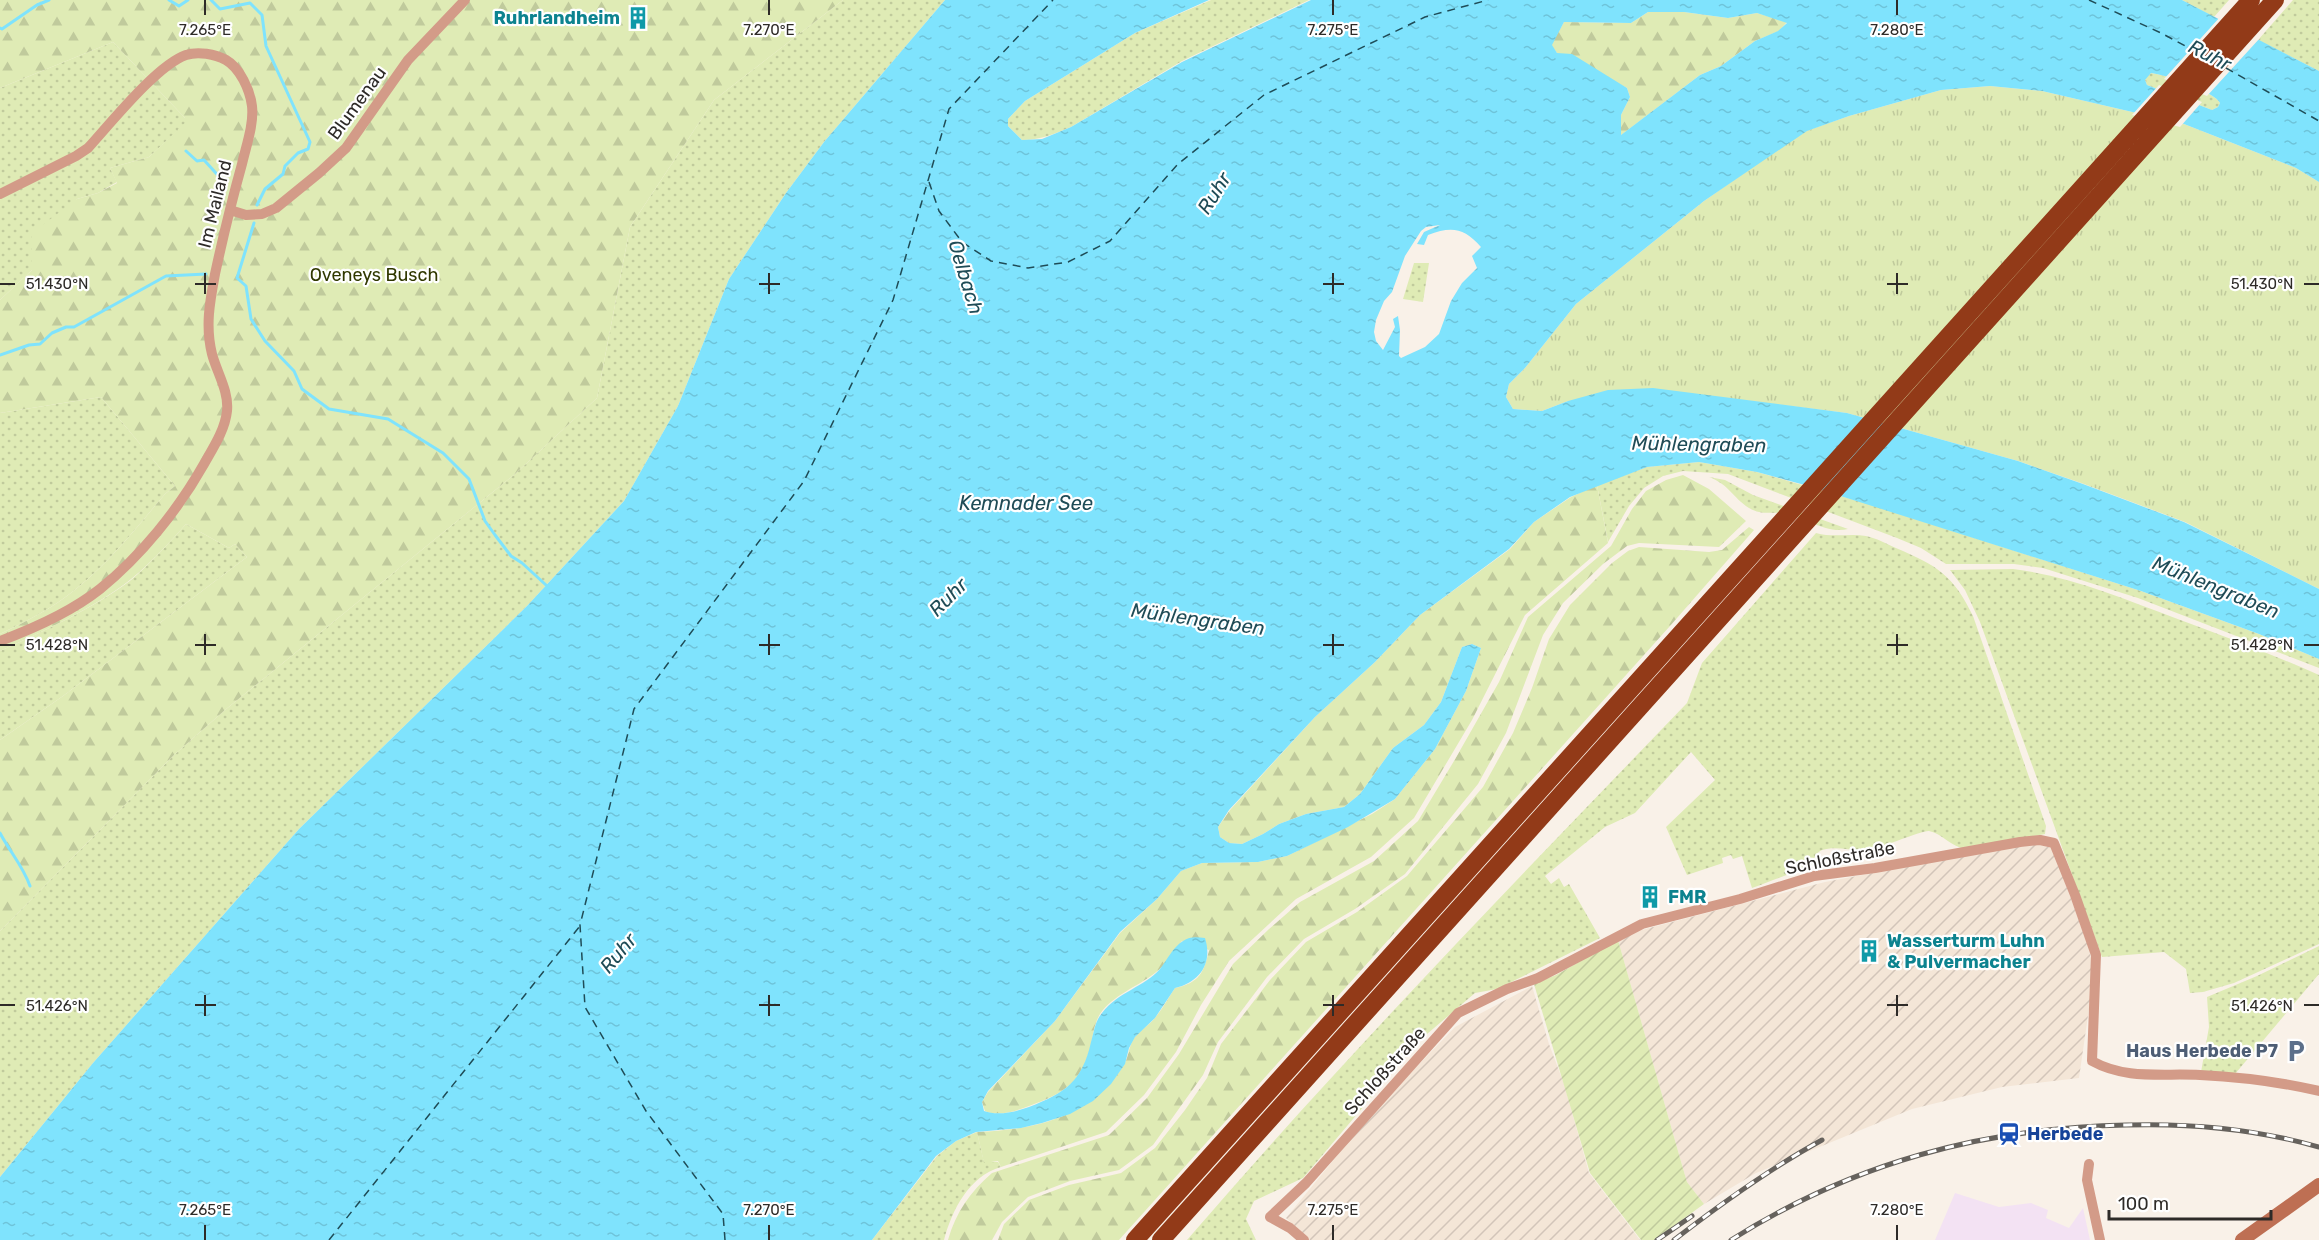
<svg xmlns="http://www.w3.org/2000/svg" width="2319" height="1240" font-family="Rubik,sans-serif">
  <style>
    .commercial { fill: #f3e2f3 }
    .industrial { fill: url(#industrial-furrows) }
    .grass { fill: url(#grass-dots) }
    .forest { fill: url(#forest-firs) }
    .park { fill: url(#park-tufts) }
    .garden { fill: url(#garden-furrows) }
    .water { fill: url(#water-ripples); fill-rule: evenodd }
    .pier { fill: #f9f1e8 }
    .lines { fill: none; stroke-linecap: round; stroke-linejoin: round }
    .stream { stroke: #7fe3fd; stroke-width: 3 }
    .ferry { stroke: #1f4c57; stroke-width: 1.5; stroke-dasharray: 8 6; stroke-linecap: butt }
    .street { stroke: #d39b88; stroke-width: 10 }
    .secondary { stroke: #be6f53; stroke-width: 14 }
    .highway { stroke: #923a18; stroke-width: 18 }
    .rail-casing { stroke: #66625d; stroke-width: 5 }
    .rail { stroke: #fff; stroke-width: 3; stroke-dasharray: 9; stroke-linecap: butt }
    .ticks { fill: none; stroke: #2e2b28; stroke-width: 2 }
    .labels { text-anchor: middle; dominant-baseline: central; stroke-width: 4.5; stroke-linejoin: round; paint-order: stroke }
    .culture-label { font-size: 18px; font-weight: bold; fill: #0d838f; stroke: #fff; text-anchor: start }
    .street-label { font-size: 18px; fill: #2e2b28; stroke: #fff }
    .park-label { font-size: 18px; fill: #303800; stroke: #fff }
    .service-label { font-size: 18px; font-weight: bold; fill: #4e5e75; stroke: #fff; text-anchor: end }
    .transit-label { font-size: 18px; font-weight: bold; fill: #164399; stroke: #fff; text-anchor: start }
    .water-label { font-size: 20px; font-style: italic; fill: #1f4c57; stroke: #fff }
    .ticks-label { font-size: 15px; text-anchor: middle; fill: #2e2b28; stroke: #fff; stroke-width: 4.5; stroke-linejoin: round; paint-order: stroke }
  </style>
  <defs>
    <pattern id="industrial-furrows" width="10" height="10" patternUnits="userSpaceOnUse" patternTransform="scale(1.5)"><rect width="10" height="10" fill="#f4e6d7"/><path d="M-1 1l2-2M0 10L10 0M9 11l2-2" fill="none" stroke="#d2c5b9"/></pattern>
    <pattern id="grass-dots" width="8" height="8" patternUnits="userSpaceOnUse" patternTransform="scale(1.5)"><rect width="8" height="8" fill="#dfebb5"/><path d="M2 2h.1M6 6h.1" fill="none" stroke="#c0ca9c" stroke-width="1.8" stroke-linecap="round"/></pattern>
    <pattern id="forest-firs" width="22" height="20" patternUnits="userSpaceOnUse" patternTransform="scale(1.5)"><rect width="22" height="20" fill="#dfebb5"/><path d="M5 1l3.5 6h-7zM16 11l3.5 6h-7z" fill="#c0ca9c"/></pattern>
    <pattern id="park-tufts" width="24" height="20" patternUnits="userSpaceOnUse" patternTransform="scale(1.5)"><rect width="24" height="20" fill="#dfebb5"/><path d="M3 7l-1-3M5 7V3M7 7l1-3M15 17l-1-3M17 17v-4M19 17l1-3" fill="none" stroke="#c0ca9c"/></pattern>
    <pattern id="garden-furrows" width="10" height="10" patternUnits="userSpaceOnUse" patternTransform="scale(1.5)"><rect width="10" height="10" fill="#dfebb5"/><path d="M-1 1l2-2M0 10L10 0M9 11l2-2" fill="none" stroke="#c0ca9c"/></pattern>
    <pattern id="water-ripples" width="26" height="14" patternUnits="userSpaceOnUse" patternTransform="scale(1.5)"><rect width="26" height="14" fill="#7fe3fd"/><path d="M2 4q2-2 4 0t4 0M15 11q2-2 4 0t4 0" fill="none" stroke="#6ec3d9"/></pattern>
  </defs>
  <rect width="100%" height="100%" fill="#f9f1e8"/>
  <path class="commercial" d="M1955,1193L1999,1207L2031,1203L2048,1210L2046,1218L2069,1228L2083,1208L2090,1240H1935Z"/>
  <path class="industrial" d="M2042,841L2052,847L2089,948L2094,974L2079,1078L2002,1087L1912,1109L1756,1173L1704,1204L1687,1182L1682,1165L1618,940L1634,932L1825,882Z
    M1532,986L1549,1044L1564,1084L1589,1173L1640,1240H1310L1286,1218L1372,1113L1455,1027Z"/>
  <path class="grass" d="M843,0H945L824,142L786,193L729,279L678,406L624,501L527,606L299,829L93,1063L0,1177V931L174,755L225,710L515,474L597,398L630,227L714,100Z
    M1211,0H1309L1182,61L1071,127C1054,134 1040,140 1022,140L1008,126V119L1025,101L1135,33Z
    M2182,0H2229L2214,17Z
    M2293,0H2319V71L2258,40Z
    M113,42L185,118L186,123L149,157L110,168L117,182L98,193L77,199L32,270L0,300V88Z
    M2151,73C2164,74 2215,92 2220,103L2218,107L2212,110L2147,85L2145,80L2147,76Z
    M1414,263H1429L1423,302L1403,299Z
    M101,397L175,486L165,494C137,527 110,562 76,589C53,608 27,621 0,634V413Z
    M1699,462L1757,472L1865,503L2141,591L2259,634L2319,659V668L2138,598L2043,568L2014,564H1946L1921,548L1897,538L1728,474L1683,471L1663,476L1644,488L1629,506L1608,542L1597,485L1647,467Z
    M1709,477L1725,480L1753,495L1848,529C1827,535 1802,515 1781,513C1769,512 1761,515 1749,508C1732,497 1730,485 1709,477Z
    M186,524L229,548L235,544L247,557L63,696L0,740V651C40,633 96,607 131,580C151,563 169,543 186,524Z
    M1816,533C1834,538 1850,533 1866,536C1876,538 1887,544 1896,548C1938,566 1953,575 1973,616L2046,826L2045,834L1966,849C1951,847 1943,834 1929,831C1923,830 1883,847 1872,849C1856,853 1838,845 1822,850C1814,853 1813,862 1811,869C1790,872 1772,881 1752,888L1742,856L1733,859L1731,855L1722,858L1723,863L1687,875L1666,827L1715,780L1691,752L1635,813L1605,827L1545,876L1551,884L1559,878L1564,887L1569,884L1600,938L1497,989L1475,993L1420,1040L1303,1178L1254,1201L1246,1219L1256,1240H1187C1347,1054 1517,880 1687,703L1702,663Z
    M2013,569C2069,576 2122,598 2175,618C2223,636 2272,654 2319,675V944L2234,983L2203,992L2190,993L2186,969L2164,952L2102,957L1980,622L1965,590L1950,570Z
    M2319,946V974L2235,1074L2201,1072L2209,1027L2207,997L2257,976Z
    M977,1132L984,1162H998L1001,1167C969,1176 952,1210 944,1240H872L937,1156L956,1141Z"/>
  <path class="forest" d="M0,0H843L714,100L630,227L597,398L515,474L225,710L174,755L0,931V740L63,696L247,557L235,544L229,548L186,524C169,543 151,563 130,580C96,607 40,633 0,651V634C27,621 53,608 76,589C110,562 137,527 165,494L175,486L101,397L0,413V300L32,270V233L77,199L98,193L117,183L110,168L149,157L185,123V118L113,42L0,88Z
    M1648,12H1684L1728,18L1757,13L1787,22L1779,31L1755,41L1721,66L1700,75L1620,136L1621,115L1630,97L1627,88L1557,53L1551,45L1564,22L1631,23Z
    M1683,475L1709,489L1746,521L1719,547L1639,543L1627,546L1603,564L1563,603L1543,635L1506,733L1478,784L1405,874L1355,909L1304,939L1267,977L1218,1042L1203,1075L1153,1145L1119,1170L1070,1181L1028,1197L1002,1222L992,1240H948C956,1212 970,1192 992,1173L1109,1135L1147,1098L1179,1054L1233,964L1269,929L1300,902L1374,861L1418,821L1454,761L1499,682L1528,617L1611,546L1632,509L1646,491L1666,480Z
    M1597,485L1608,543L1525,615L1472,720L1414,818L1371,857L1296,899L1229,961L1201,1005L1176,1052L1144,1095L1106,1132L1001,1167L998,1161L984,1163L977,1132C1036,1129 1086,1119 1122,1068C1129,1059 1128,1047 1134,1038C1140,1030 1148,1026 1154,1019C1162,1010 1168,998 1175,988C1199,983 1204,973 1209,950L1182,941C1174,951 1166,965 1155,973C1137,987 1113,995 1100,1014C1094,1024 1093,1035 1091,1045C1081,1083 1065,1093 1029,1106C1016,1111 998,1117 985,1111L982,1102L988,1092L1055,1021L1120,933L1157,899L1181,871L1202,863L1258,862L1287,856L1372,814L1395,799L1435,749L1466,691L1481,648L1472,644L1462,647L1441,702L1424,725L1393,748L1360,794L1344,807L1306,814L1279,824L1263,834L1242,844L1229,843L1220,837L1218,827L1230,810L1315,717L1375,662L1420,615L1510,549L1534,522L1571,497Z
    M1749,527L1754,530L1670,626L1119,1240H998L1004,1224L1029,1200L1069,1185L1121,1173L1155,1148L1185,1110L1207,1078L1221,1044L1270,980L1306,942L1357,912L1407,876L1483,787L1513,733L1532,688L1549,639L1570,605L1612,563L1628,551L1639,547L1709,552L1722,550Z"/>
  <path class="park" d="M1990,86L2042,91L2184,124L2296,168L2319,182V589L2185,522L2084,484L2018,461L1847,413L1710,396L1568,401L1542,411L1513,409L1506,397L1509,384L1525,368L1576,304L1704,201L1774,152L1806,131L1849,116L1941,90Z"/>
  <path class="garden" d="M1618,940L1682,1165L1687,1182L1704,1204L1654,1240H1641L1590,1173L1534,984L1556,975Z"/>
  <path class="water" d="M945,0H1209L1135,33L1025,101L1008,119V126L1022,140L1042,139L1071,127L1182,62L1311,0H2182L2319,71V182L2296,168L2184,124L2042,91L1990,86L1941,90L1849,116L1807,131L1704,201L1576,304L1525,368L1509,384L1506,397L1513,409L1542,411L1568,401L1608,390L1653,388L1847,413L2018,461L2083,484L2184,522L2319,589V659L2259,634L2141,591L1812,487L1757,472L1699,462L1647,467L1570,497L1534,522L1509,549L1420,615L1375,662L1315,717L1229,810L1218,827L1220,837L1229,843L1242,844L1263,834L1279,824L1306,814L1344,807L1360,794L1393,748L1424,725L1441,702L1462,647L1472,644L1481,648L1466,691L1435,749L1395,799L1348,827L1287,856L1258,862L1202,863L1181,871L1157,899L1120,932L1055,1021L988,1091L982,1102L984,1111C998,1116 1015,1112 1029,1107C1065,1093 1082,1082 1091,1042C1094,1032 1095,1021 1102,1013C1118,992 1144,987 1160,969C1167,960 1173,947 1183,941C1190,936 1197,937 1205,938C1213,963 1200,982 1175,988L1155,1018L1135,1037L1129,1048L1125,1064L1111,1084L1093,1101L1070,1114L1042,1123L1021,1128L976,1132L956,1141L936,1156L872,1240H0V1177L93,1063L299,829L527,606L624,501L678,406L729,279L786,193L824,142ZM1648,12H1684L1728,18L1757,13L1787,23L1778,31L1755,41L1721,66L1700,75L1621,135V115L1630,97L1627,88L1572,54L1557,53L1552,45L1564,22L1631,23ZM2151,73C2164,74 2215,92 2220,103L2218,107L2212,110L2147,85L2145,80ZM1440,225L1424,232L1417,244L1424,245L1428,235C1452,226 1464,228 1481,247L1472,256L1477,268L1462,283L1451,301L1439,334L1425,347L1401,358L1399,356L1400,330L1398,316L1393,319L1395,327L1383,350L1376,341L1374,332L1376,320L1384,301L1392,292L1405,256L1421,231L1426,227Z"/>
  <path class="pier" d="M2220,17L2260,38L2207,96L2164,79Z
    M2159,85L2202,102L2180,127L2132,115Z"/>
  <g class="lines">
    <path class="stream" d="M169,0L179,6L188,0
      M211,0L220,9L250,3L262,15L266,46L310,142L308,149L298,153L285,166L283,174L265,189L257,205
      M0,28L2,29L37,5L49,0
      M186,151L197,161L204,160L224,182
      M254,223L237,278L246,286L251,319L265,341L294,371L302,389L329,409L388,419L443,453L469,479L485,521L495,535L511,556L522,563L546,585
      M0,355L29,345L40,344L52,333L66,327H74L166,276L206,274
      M0,833C10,852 23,866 30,886"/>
    <path class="ferry" d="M2089,0L2161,33L2195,51
      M2226,68L2319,121
      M929,182L939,211L962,242L991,261L1028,268L1068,262L1110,241L1178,164L1264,95L1425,17L1488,0
      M329,1240L580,926
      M725,1240L723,1214L646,1111L585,1007L580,925L634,709L804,481L893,300L949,109L1053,0"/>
    <path class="street" d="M0,194L76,156L88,148C110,124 157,65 186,55C198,51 215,54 226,60C240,68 250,90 252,106C254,125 246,146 242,164C232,200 223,237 215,274C210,301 205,326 212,354C217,373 229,391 227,411C225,430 213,448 204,464C178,510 141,556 100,589C71,612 35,628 0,641
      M230,210L246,215L262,214L276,208L319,173L346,148L408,60L465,0
      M2089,1164L2087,1180L2100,1240
      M1304,1240L1290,1228L1270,1217L1306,1183L1458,1013L1507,989L1538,978L1642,924L1740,899L1814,876L1875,868L2020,842L2040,840L2054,843L2075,895L2096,955L2092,1061C2126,1080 2162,1073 2200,1075C2240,1077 2281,1082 2319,1091"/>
    <path class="secondary" d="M2242,1240L2319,1185"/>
    <path class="highway" d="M1135,1240L2251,0
      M1161,1240L2275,0"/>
    <g class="rail-casing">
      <path id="rail" d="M1657,1240L1692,1216
        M1674,1240C1722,1203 1769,1169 1822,1140
        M1731,1240C1853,1163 1982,1128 2126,1125C2192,1123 2256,1129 2319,1147"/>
    </g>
    <use href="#rail" class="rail"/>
  </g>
  <path class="ticks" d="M205,0V15M769,0V15M1333,0V15M1897,0V15M205,273V294M769,273V294M1333,273V294M1897,273V294M0,284H15M195,284H216M759,284H780M1323,284H1344M1887,284H1908M2304,284H2319M205,634V655M769,634V655M1333,634V655M1897,634V655M0,645H15M195,645H216M759,645H780M1323,645H1344M1887,645H1908M2304,645H2319M205,995V1016M769,995V1016M1333,995V1016M1897,995V1016M0,1005H15M195,1005H216M759,1005H780M1323,1005H1344M1887,1005H1908M2304,1005H2319M205,1225V1240M769,1225V1240M1333,1225V1240M1897,1225V1240"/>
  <defs>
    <g id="building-bare" transform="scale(1.8)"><path d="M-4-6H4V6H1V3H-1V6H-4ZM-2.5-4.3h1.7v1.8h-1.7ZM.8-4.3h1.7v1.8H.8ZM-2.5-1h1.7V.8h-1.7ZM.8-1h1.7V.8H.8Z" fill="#0f9aa8" stroke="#fff" stroke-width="2.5" paint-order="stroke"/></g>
    <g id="parking-bare" transform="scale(1.8)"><path d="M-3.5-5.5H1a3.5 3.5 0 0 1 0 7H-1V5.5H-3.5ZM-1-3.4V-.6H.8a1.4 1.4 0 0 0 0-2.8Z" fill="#5c6f8a" stroke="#fff" stroke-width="2.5" paint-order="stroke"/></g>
    <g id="station-bare" transform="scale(1.8)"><path d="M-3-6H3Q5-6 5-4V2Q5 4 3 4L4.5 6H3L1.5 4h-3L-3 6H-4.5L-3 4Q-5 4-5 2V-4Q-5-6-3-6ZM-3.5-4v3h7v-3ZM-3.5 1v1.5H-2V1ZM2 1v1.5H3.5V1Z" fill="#1a4fb4" stroke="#fff" stroke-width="2.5" paint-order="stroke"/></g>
  </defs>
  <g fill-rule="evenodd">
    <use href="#building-bare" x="638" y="18"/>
    <use href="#building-bare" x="1650" y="897"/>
    <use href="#building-bare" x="1869" y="951"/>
    <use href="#parking-bare" x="2296" y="1051"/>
    <use href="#station-bare" x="2009" y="1134"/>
  </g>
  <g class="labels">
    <g class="culture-label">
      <text x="620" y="18" text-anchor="end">Ruhrlandheim</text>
      <text x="1668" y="897">FMR</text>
      <text x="1887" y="941">Wasserturm Luhn<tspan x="1887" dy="21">&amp; Pulvermacher</tspan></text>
    </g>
    <g class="street-label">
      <text transform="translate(357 103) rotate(-54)">Blumenau</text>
      <text transform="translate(215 204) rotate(-76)">Im Mailand</text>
      <text transform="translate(1840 858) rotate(-11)">Schloßstraße</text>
      <text transform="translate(1385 1071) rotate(-48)">Schloßstraße</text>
    </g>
    <g class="park-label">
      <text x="374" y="275">Oveneys Busch</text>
    </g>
    <g class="service-label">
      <text x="2278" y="1051">Haus Herbede P7</text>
    </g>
    <g class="transit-label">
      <text x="2027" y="1134">Herbede</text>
    </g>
    <g class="water-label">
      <text transform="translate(2210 55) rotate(27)">Ruhr</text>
      <text transform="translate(1214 193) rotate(-58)">Ruhr</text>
      <text transform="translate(966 277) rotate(73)">Oelbach</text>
      <text transform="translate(1699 444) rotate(1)">Mühlengraben</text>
      <text x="1026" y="503">Kemnader See</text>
      <text transform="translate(2216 587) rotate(22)">Mühlengraben</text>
      <text transform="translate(948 597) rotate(-45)">Ruhr</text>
      <text transform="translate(1198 619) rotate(8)">Mühlengraben</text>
      <text transform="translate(618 953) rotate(-50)">Ruhr</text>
    </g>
  </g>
  <g class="ticks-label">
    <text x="205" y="35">7.265°E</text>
    <text x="769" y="35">7.270°E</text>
    <text x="1333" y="35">7.275°E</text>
    <text x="1897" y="35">7.280°E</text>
    <text x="57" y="289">51.430°N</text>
    <text x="2262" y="289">51.430°N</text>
    <text x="57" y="650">51.428°N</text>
    <text x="2262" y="650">51.428°N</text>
    <text x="57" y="1011">51.426°N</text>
    <text x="2262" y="1011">51.426°N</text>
    <text x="205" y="1215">7.265°E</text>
    <text x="769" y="1215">7.270°E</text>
    <text x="1333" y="1215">7.275°E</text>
    <text x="1897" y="1215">7.280°E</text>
  </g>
  <path d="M2109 1210v9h162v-9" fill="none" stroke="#2e2b28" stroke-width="3"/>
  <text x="2118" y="1210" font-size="18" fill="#2e2b28" stroke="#ffffff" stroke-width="4.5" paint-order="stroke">100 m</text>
</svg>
